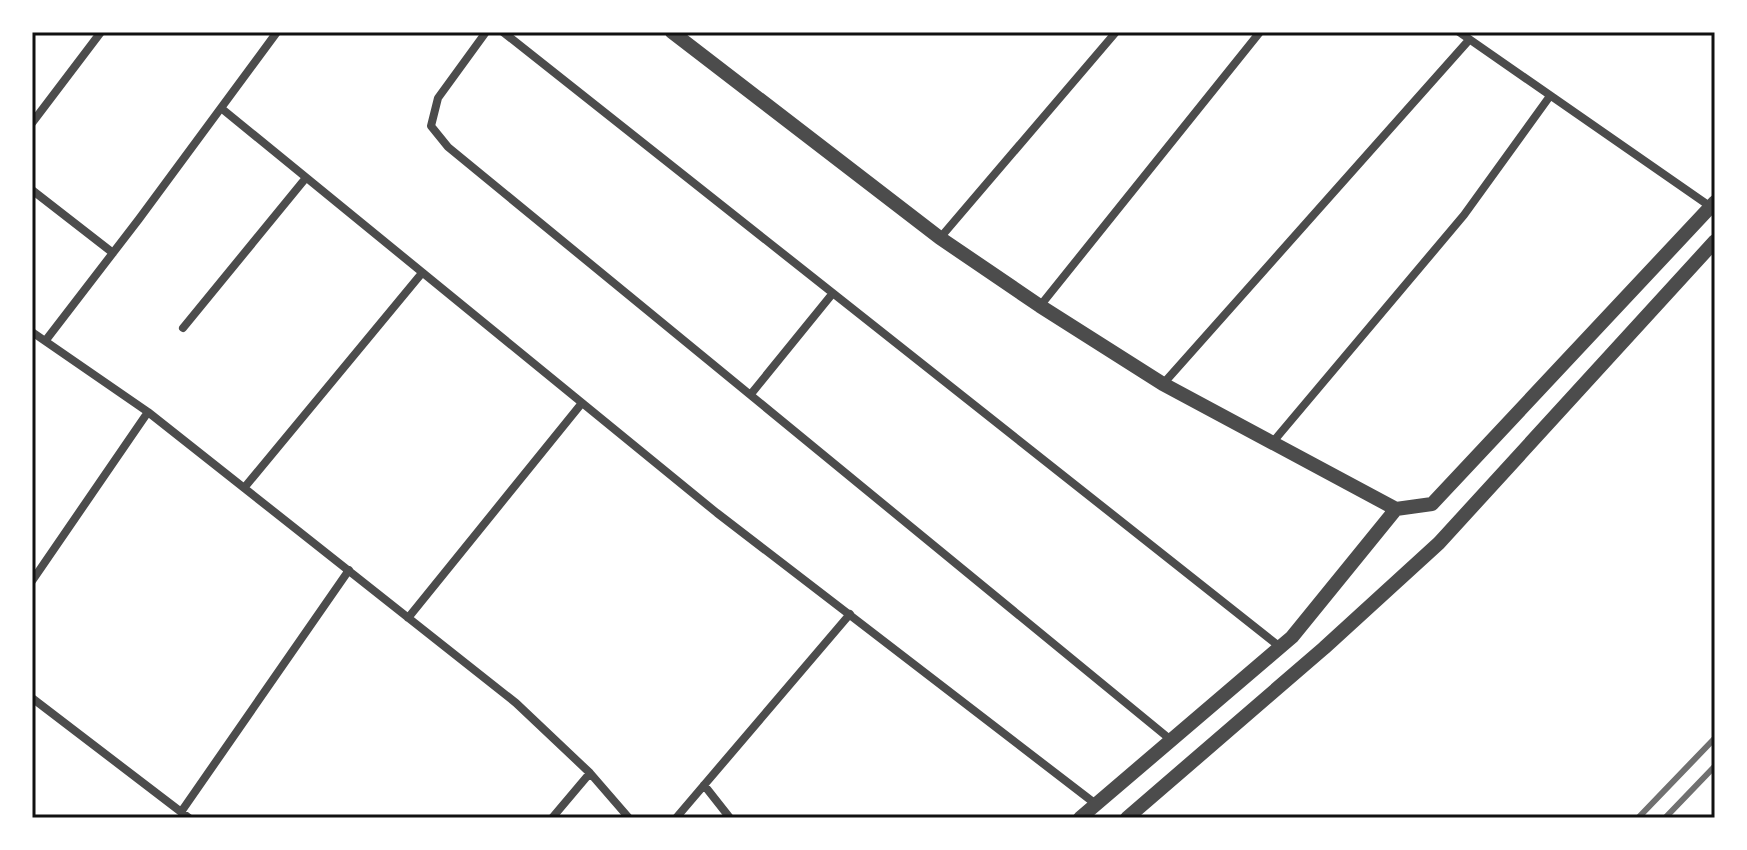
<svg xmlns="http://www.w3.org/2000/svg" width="1747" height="850" font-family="'Public Sans',sans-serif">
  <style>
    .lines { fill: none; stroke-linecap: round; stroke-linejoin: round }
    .minor { stroke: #4c4c4c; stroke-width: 8 }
    .tertiary { stroke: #4c4c4c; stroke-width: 14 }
    .rail { stroke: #707070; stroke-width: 6 }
    .neatline { fill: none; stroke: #111; stroke-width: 3 }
  </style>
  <rect width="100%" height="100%" fill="#fff"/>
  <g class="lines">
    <path class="minor" d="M486,32L438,98L431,126L448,147L1171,740
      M503,32L1280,647
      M1459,32L1711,207
      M221,108L717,513L1097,805
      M32,123L101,32
      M32,190L113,253
      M940,238L1116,32
      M1040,306L1260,32
      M183,328L305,179
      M32,332L148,412L516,703L590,773L629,818
      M46,340L139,219L277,32
      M1163,384L1469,40
      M751,394L833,293
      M1272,443L1464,215L1550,96
      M244,488L422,273
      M32,581L148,412
      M408,618L582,403
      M32,698L189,818
      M704,785L730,818
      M181,812L349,570
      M552,818L590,773
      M676,818L850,614"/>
    <path class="tertiary" d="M672,32L940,238L1040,306L1163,384L1396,509
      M1080,818L1292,637L1396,509L1432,504L1715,202
      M1127,818L1324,648L1439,543L1715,241"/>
    <path class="rail" d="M1638,818L1715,738
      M1665,818L1715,766"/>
  </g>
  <rect width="1747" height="850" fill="none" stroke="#ffffff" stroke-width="68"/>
  <rect x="34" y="34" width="1679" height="782" class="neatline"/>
</svg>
